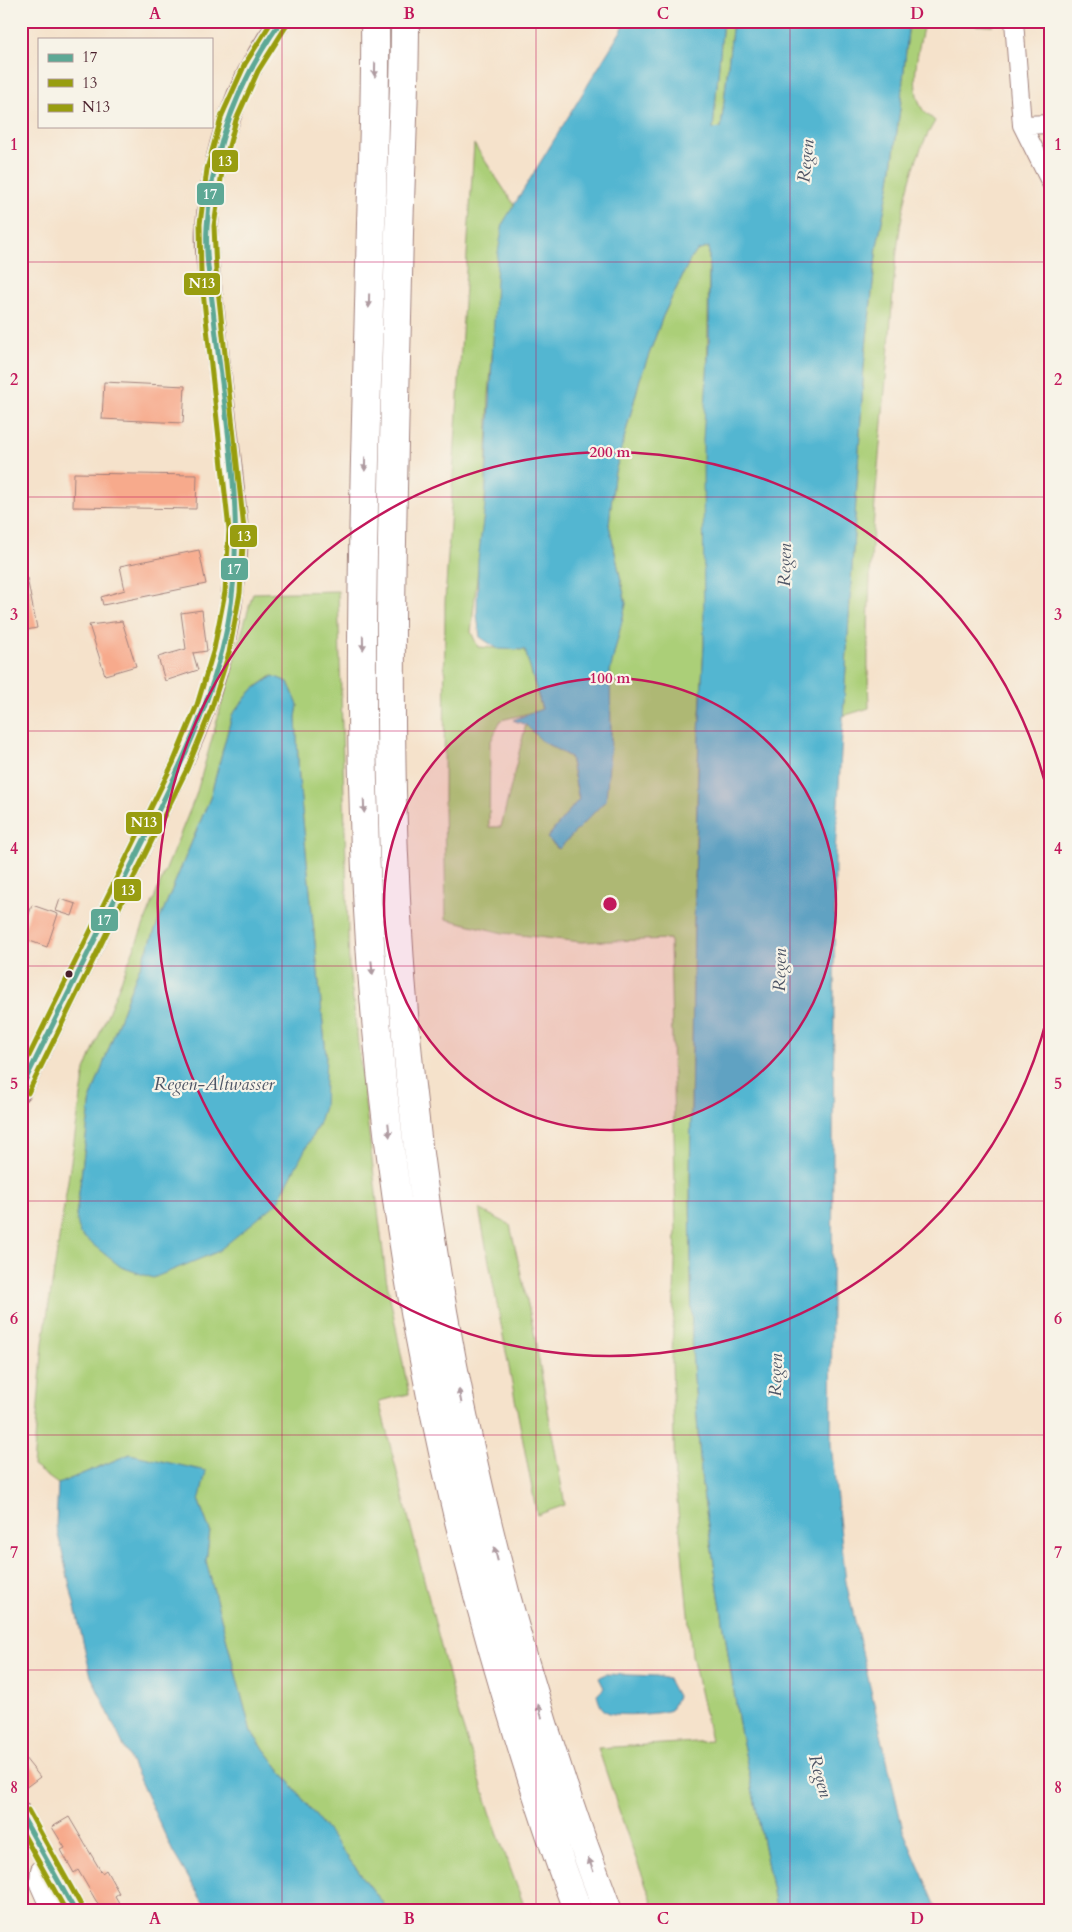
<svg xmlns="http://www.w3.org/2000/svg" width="1072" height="1932" font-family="Cardo,serif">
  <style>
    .green { fill: #abcf78; stroke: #7a7752; fill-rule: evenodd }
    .water { fill: #53b6d1; stroke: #4e6a7e }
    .building { fill: #f7aa8c }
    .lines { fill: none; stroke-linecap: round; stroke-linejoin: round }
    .minor-casing { stroke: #a0807b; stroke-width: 20 }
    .tertiary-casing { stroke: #a0807b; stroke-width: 24 }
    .motorway-casing { stroke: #a0807b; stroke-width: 30 }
    .minor { stroke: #fff; stroke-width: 18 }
    .tertiary { stroke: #fff; stroke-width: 21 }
    .motorway { stroke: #fff; stroke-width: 28 }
    .bus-1-casing { stroke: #f7f3e8; stroke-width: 9 }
    .bus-2-casing { stroke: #f7f3e8; stroke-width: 9 }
    .bus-3-casing { stroke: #f7f3e8; stroke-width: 9 }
    .bus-1 { stroke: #5da895; stroke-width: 5 }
    .bus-2 { stroke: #989d10; stroke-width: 5 }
    .bus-3 { stroke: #989d10; stroke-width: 5 }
    .oneway { fill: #ae9aa0 }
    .grid { fill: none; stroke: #c2185b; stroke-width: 1; stroke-opacity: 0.55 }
    .ring { fill: none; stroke: #c2185b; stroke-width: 2.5 }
    .bus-dot { fill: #4a1f2b; stroke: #f7f3e8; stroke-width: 2 }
    .labels { text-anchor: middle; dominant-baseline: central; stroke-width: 4.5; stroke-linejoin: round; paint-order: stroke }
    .water-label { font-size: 18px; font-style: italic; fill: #4d5465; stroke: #f7f3e8 }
    .centre { fill: #c2185b; stroke: #f7f3e8; stroke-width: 2.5 }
    .ring-label { font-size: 15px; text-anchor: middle; font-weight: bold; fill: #c2185b; stroke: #f7f3e8; stroke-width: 4.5; stroke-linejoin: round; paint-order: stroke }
    .line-badge { stroke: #f7f3e8; stroke-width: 2 }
    .badge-label { font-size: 14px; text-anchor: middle; font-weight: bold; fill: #fff }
    .neatline { fill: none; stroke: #c2185b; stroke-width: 2 }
    .grid-label { font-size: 16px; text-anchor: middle; font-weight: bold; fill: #c2185b }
  </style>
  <rect width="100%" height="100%" fill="#f7f3e8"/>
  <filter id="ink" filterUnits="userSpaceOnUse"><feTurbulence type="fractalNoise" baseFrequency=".02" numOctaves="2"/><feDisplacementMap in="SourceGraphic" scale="10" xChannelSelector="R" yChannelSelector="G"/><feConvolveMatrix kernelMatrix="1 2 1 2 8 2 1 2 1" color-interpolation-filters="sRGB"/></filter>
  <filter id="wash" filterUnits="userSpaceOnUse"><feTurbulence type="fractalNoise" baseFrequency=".0096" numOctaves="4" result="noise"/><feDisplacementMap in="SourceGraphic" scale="20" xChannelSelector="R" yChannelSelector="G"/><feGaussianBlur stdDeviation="1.12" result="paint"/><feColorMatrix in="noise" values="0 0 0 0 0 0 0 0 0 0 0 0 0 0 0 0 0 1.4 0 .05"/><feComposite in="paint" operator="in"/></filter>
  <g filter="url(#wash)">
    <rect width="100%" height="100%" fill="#f5e2cb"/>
    <path class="green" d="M723,21H733L721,128L713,129Z
      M909,21H994L993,26L924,23C919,48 908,87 923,110C926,114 932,118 935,121C893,189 895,289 887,368C877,481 864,595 869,708L843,716L864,366L877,246L890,182L900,109Z
      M474,144L515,206L503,223L489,395L485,505L471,632L478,647L525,650L542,710L501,720L490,743L489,827H501L526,724L542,741L570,757L579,800L547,838L558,849L611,741L610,671L626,604L609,525L614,476L640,379L663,316L690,260L697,251L709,247L704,646L699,734L694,924L690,1180L692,1350L702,1486L739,1724L777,1911H656L630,1843L598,1748L711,1741L692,1655L675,1480L672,1360L676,1230L670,939L581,942L503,933L446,919L444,804L445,602Z
      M338,591L349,967L386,1277L409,1394L379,1401L456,1706L494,1824L526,1911H389L251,1732L206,1561L210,1531L199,1502L130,1454L58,1484L33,1466L43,1343L85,1070L196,795L253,593ZM272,676L288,682L298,705L296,717L299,780L326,1054L318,1125L304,1151L76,1216L91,1098L129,993L210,798L232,715L252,690Z
      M479,1209L510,1225L533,1327L565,1505L537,1515Z"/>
    <path class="water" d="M627,21H723L713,129L721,128L733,21H909L900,109L890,182L877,246L864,366L835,853L831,1444L846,1582L903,1830L938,1911H777L739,1724L702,1486L692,1350L690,1180L694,924L699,734L704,646L703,440L709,342V247L697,251L690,260L663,316L640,379L614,476L609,525L626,604L610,671L611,741L606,800L559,849L547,838L579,799L570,757L542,741L526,725L513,720L542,709L525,650L498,649L480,637L477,614L478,560L485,505L497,259L503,223Z
      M273,676L288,682L298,705L296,717L299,780L326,1054L324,1107L318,1125L277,1203L217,1252L153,1278L121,1267L107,1256L80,1234L76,1216L91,1098L129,993L210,798L232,715L252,690Z
      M130,1454L206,1471L199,1502L210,1531L206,1561L251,1732L389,1911H208L173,1852L91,1676L56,1526L58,1484Z
      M605,1674L657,1676L668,1679L677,1696L671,1710C661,1714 616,1717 607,1712C600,1708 599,1702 597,1695L604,1688L599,1678Z"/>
    <g id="blocks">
      <path class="building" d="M104,382L185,386L183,423L102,419Z
        M74,473L197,475L196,509L73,507Z
        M199,550L206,584L103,605L101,597L125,590L120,566Z
        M27,578L37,628L21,631V579Z
        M202,610L207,651L193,653L198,670L165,681L158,657L186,649L181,613Z
        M122,621L136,666L105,675L89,625Z
        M60,899L76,904L72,916L56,911Z
        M32,905L58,914L47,947L21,938Z
        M21,1753L40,1777L21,1791Z
        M69,1817L102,1873L106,1870L119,1893L115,1896L124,1911H102L78,1870L74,1873L61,1850L65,1848L52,1827Z"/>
    </g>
  </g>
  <g filter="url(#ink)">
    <use href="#blocks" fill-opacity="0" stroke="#a0807b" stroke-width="1"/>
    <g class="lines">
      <g class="minor-casing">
        <path id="minor" d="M1014,21L1022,125L1051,183
          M1022,125L1051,124
          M48,1863L40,1870L39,1884L51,1911"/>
      </g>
      <g class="tertiary-casing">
        <path id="tertiary" d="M21,1090L180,766C217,686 235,618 237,530C231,460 221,390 214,319C211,289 205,255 207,225C213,152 236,80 281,21
          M21,1814L75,1911"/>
      </g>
      <g class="motorway-casing">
        <path id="motorway" d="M375,21C376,88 373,156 371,223C367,409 359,595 363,781C369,1089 417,1396 505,1691C527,1765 550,1839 578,1911
          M405,21C405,92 401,162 399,233C395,419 388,605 392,791C400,1172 472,1555 608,1911"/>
      </g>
      <use href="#minor" class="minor"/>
      <use href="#tertiary" class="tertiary"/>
      <use href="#motorway" class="motorway"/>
      <g class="bus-1-casing">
        <path id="bus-1" d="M21,1089C59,1013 96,936 134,860C172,783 212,708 228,623C247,522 225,419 214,318C211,288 205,257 207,227C211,152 238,82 281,21
          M21,1814L75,1911"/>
      </g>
      <g class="bus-2-casing">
        <path id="bus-2" d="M28,1093L187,769L211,710L229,653L240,593L244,529L216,271L214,226L222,172L236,120L258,71L287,25
          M21,1830L66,1911"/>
      </g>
      <g class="bus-3-casing">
        <path id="bus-3" d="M21,1072L173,763L197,705L214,649L225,592L229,530L201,273L200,224L207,169L222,115L245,64L272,21
          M28,1810L82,1907"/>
      </g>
      <use href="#bus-1" class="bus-1"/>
      <use href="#bus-2" class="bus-2"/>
      <use href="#bus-3" class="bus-3"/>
    </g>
    <defs><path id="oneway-solid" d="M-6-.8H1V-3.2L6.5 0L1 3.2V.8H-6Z" transform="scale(1.25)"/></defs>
    <g class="oneway">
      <use href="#oneway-solid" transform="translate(375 70) rotate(91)"/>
      <use href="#oneway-solid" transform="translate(369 301) rotate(91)"/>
      <use href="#oneway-solid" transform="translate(365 464) rotate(91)"/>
      <use href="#oneway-solid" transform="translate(363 643) rotate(89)"/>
      <use href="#oneway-solid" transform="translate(364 806) rotate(88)"/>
      <use href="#oneway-solid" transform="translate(372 968) rotate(85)"/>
      <use href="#oneway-solid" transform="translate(389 1130) rotate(84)"/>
      <use href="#oneway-solid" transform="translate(460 1396) rotate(-101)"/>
      <use href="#oneway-solid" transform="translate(496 1554) rotate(-104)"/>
      <use href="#oneway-solid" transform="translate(540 1711) rotate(-106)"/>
      <use href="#oneway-solid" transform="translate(591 1865) rotate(-110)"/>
    </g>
  </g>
  <path class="grid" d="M282,21V1911M536,21V1911M790,21V1911M21,262H1051M21,497H1051M21,731H1051M21,966H1051M21,1201H1051M21,1435H1051M21,1670H1051"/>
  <circle cx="610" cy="904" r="226" fill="#c2185b" fill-opacity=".12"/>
  <g class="ring">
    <circle cx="610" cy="904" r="226"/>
    <path d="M1050 1006A452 452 0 1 1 1050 802"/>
  </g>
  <circle class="bus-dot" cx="69" cy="974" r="4.5"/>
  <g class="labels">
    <g class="water-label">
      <text transform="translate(806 161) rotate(-84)">Regen</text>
      <text transform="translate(785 565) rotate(-89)">Regen</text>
      <text transform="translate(780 970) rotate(-89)">Regen</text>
      <text x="214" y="1084">Regen-Altwasser</text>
      <text transform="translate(776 1375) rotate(-89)">Regen</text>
      <text transform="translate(820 1776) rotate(74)">Regen</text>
    </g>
  </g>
  <circle cx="610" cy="904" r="8" class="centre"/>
  <g class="ring-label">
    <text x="610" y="457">200 m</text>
    <text x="610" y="683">100 m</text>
  </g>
  <g class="line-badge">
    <rect x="211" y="149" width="28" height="24" rx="5" fill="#989d10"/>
    <rect x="196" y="182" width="29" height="24" rx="5" fill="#5da895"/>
    <rect x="183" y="272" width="38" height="24" rx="5" fill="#989d10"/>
    <rect x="229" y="524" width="29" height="24" rx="5" fill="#989d10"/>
    <rect x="220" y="557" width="29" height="24" rx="5" fill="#5da895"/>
    <rect x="125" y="811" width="38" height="24" rx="5" fill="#989d10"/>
    <rect x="113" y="878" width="29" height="24" rx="5" fill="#989d10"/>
    <rect x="90" y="908" width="29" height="24" rx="5" fill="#5da895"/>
  </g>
  <g class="badge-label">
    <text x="225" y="166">13</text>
    <text x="210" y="199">17</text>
    <text x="202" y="288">N13</text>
    <text x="244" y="541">13</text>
    <text x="234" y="574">17</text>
    <text x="144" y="827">N13</text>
    <text x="128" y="895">13</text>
    <text x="104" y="925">17</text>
  </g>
  <rect width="1072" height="1932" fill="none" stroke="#f7f3e8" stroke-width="55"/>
  <rect x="38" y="38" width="175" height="90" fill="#f7f3e8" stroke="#b29e9c"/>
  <rect x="48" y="54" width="25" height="8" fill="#5da895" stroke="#b29e9c"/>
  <text x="82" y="62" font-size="15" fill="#4a1f2b">17</text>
  <rect x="48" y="79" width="25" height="8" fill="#989d10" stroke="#b29e9c"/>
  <text x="82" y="88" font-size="15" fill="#4a1f2b">13</text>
  <rect x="48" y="104" width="25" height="8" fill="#989d10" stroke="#b29e9c"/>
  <text x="82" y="112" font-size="15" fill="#4a1f2b">N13</text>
  <rect x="28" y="28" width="1016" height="1876" class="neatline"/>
  <g class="grid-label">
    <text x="155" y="19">A</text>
    <text x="409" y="19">B</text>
    <text x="663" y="19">C</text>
    <text x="917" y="19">D</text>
    <text x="14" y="150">1</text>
    <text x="1058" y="150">1</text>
    <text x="14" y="385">2</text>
    <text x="1058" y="385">2</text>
    <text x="14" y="620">3</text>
    <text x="1058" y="620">3</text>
    <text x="14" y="854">4</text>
    <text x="1058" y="854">4</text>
    <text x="14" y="1089">5</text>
    <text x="1058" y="1089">5</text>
    <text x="14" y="1324">6</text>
    <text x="1058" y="1324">6</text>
    <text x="14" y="1558">7</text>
    <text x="1058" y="1558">7</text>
    <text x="14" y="1793">8</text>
    <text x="1058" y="1793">8</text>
    <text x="155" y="1924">A</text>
    <text x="409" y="1924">B</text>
    <text x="663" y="1924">C</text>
    <text x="917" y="1924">D</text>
  </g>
</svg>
